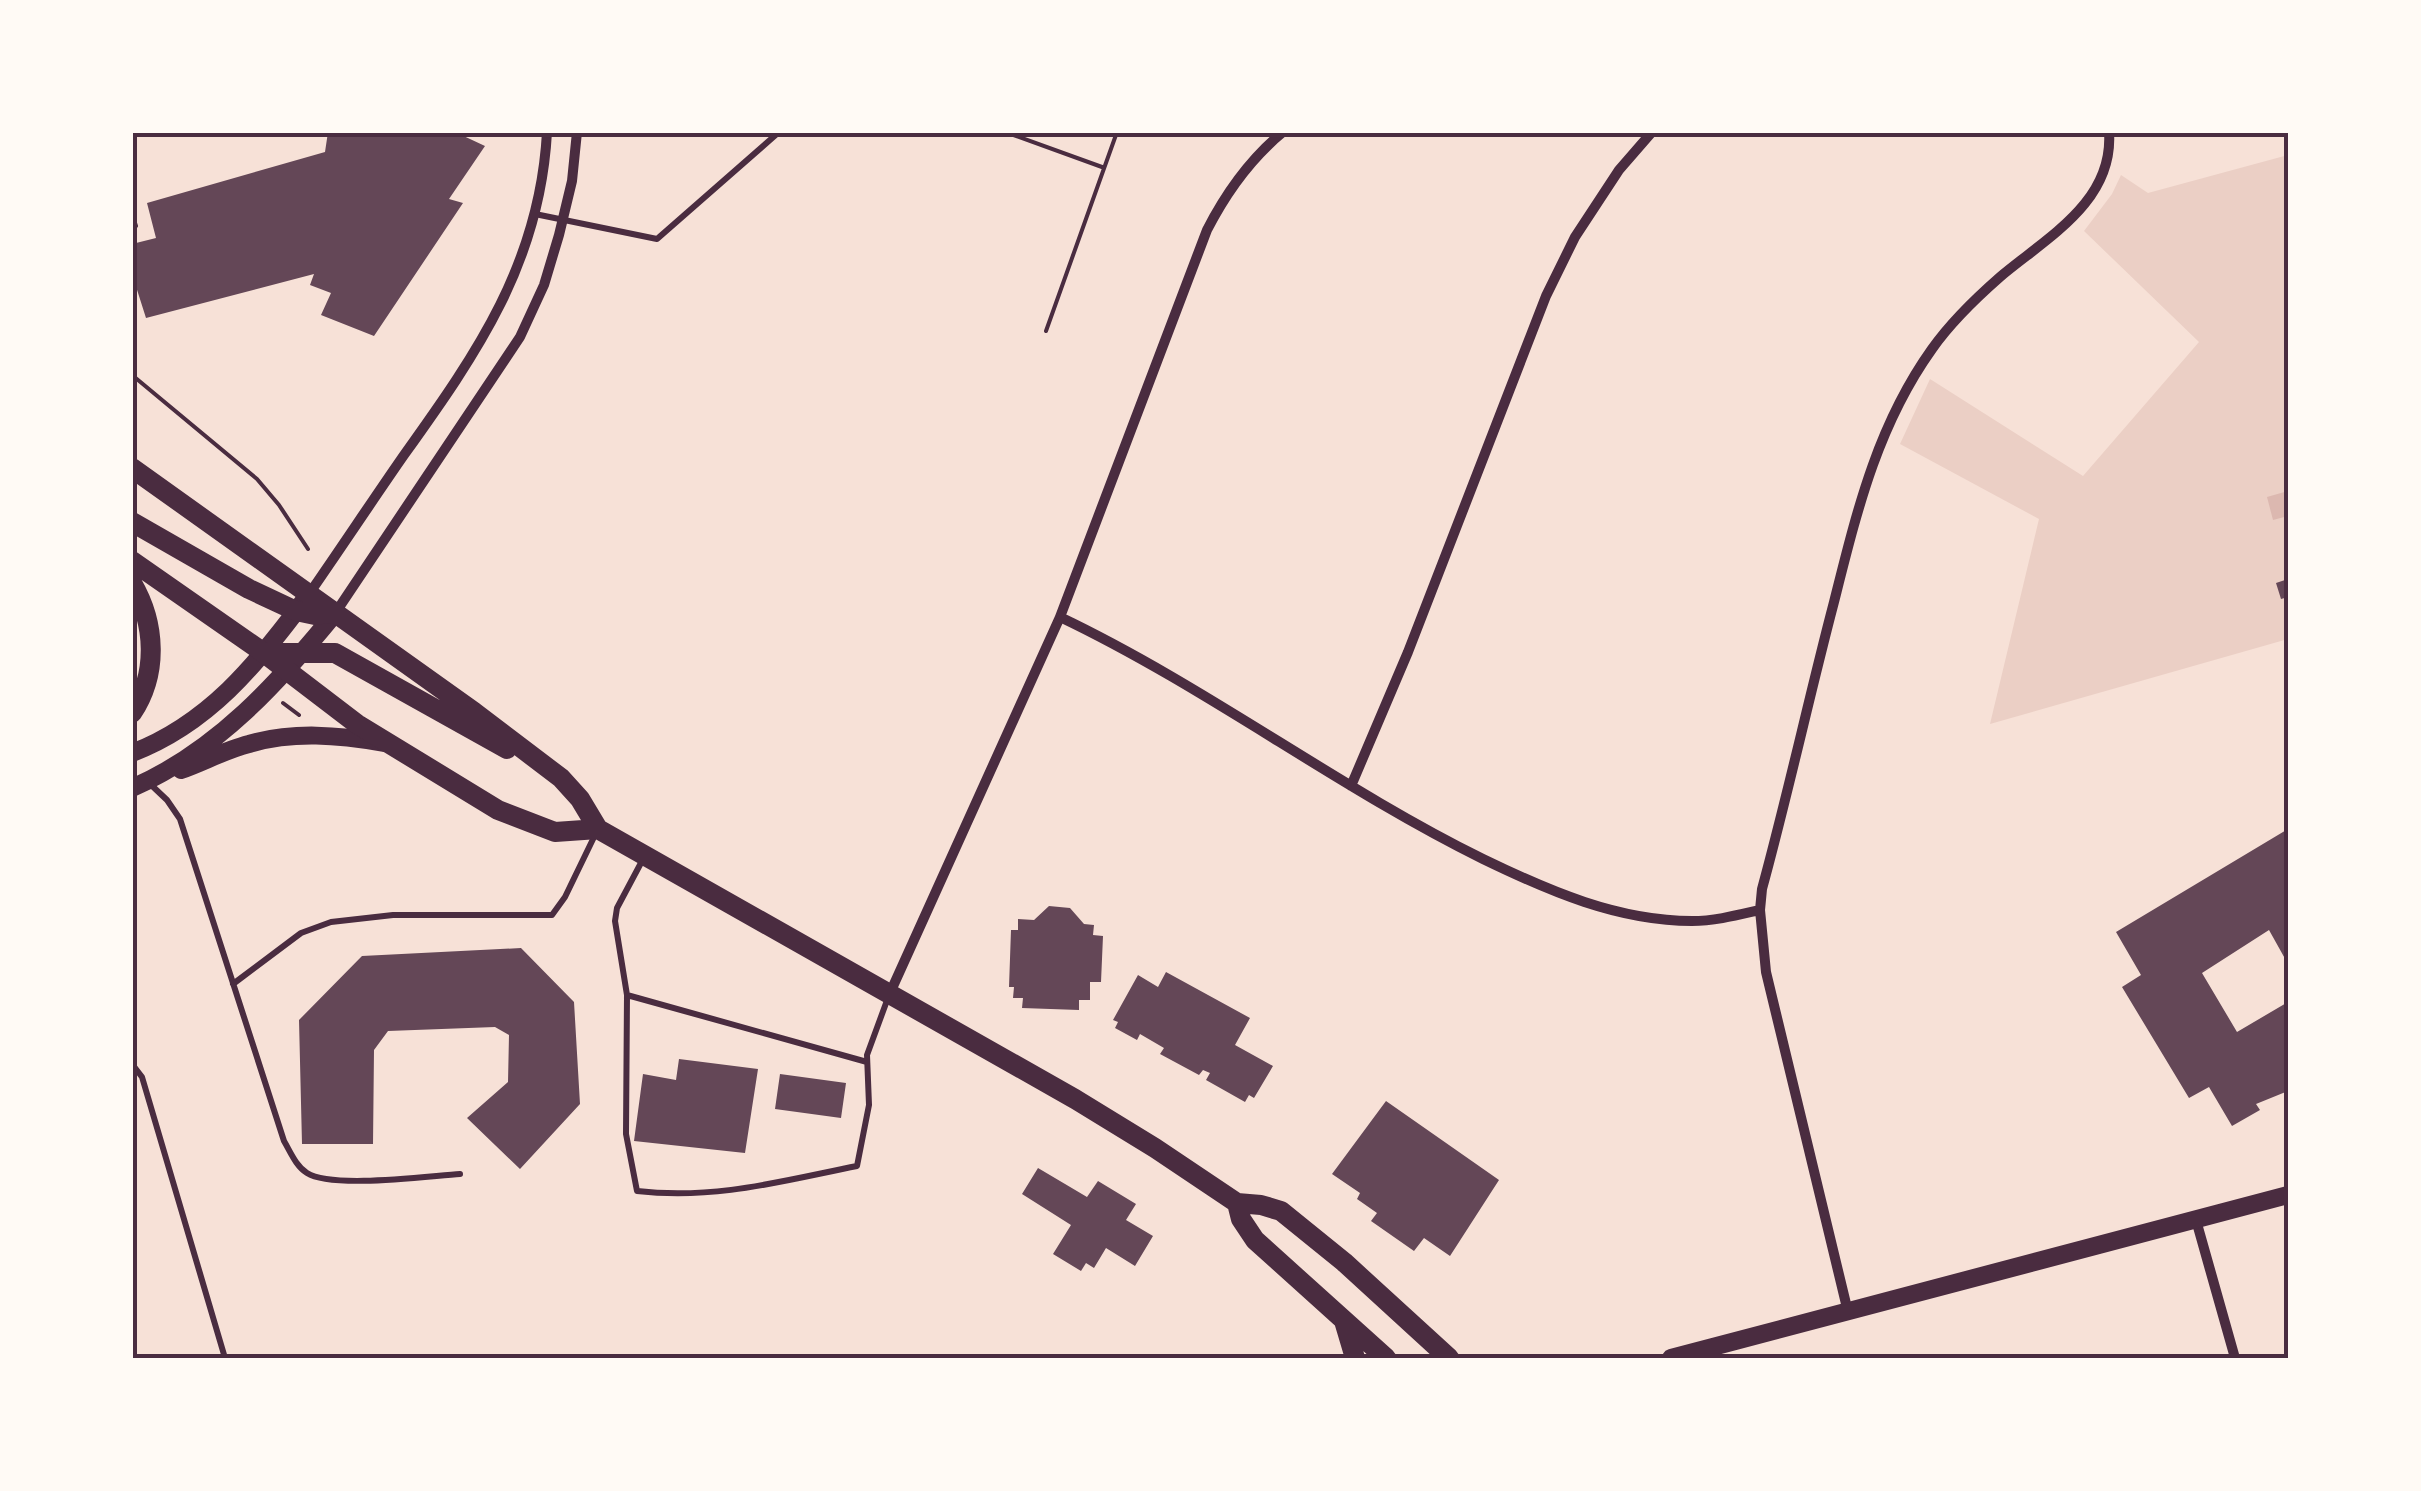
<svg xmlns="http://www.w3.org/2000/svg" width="2421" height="1491" font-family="Poppins,sans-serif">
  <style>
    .green { fill: #ebcfc5 }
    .water { fill: #dcb8b0 }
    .building { fill: #644757 }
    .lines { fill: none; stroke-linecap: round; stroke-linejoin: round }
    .path { stroke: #4a2c40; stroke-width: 4 }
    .service { stroke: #4a2c40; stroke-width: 6 }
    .minor { stroke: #4a2c40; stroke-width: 10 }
    .tertiary { stroke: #4a2c40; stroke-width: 18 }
    .secondary { stroke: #4a2c40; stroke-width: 18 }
    .primary { stroke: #4a2c40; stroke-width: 20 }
    .neatline { fill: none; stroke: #4a2c40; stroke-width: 4 }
  </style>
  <rect width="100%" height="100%" fill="#f7e1d7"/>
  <path class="green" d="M2288,155V639L1990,724L2039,519L1900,444L1930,379L2083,476L2199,342L2084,231L2112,194L2121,175L2148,193Z"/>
  <path class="water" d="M2288,491V516L2273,520L2267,497Z"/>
  <path class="building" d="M328,132H455L485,146L449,199L463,203L374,336L321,315L331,293L310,285L314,274L146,318L132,274V244L156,238L147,203L325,152Z
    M2288,579V597L2281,599L2276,583Z
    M2288,829V964L2269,930L2202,973L2237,1032L2288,1002V1091L2256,1104L2260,1110L2232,1126L2209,1087L2189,1098L2122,987L2141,975L2116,932Z
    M1049,906L1070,908L1084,924L1094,925L1093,935L1103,936L1101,982H1090V1000H1079V1010L1022,1008L1023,998H1013L1014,987H1009L1011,930H1018V919L1034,920Z
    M521,948L574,1002L580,1104L520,1169L467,1118L508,1082L509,1035L495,1027L388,1031L374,1050L373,1144H302L299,1020L362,956Z
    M1166,972L1250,1018L1235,1045L1273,1066L1254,1098L1249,1095L1245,1102L1206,1080L1210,1073L1203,1070L1199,1075L1160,1054L1164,1048L1140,1034L1137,1040L1115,1028L1118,1022L1113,1020L1138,975L1158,987Z
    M679,1059L758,1069L745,1153L634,1141L643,1074L676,1080Z
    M780,1074L846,1083L841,1118L775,1109Z
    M1386,1101L1499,1180L1450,1256L1424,1238L1414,1251L1371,1221L1377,1213L1357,1199L1360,1193L1332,1174Z
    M1038,1168L1087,1197L1098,1181L1136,1204L1126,1220L1153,1236L1135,1266L1106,1248L1094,1268L1086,1263L1081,1271L1053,1254L1071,1225L1022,1194Z"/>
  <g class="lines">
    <path class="path" d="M1005,132L1102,167
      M132,214L136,226L132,227
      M1046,331L1117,132
      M132,375L257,479L279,505L308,549
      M283,703L299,715"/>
    <path class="service" d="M535,214L657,239L779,132
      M148,782L167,800L180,819L284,1141C291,1153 296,1166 307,1173C332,1189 428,1176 460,1174
      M642,861L617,908L615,921L627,995L626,1134L637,1191C715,1200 782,1181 857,1166L869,1105L867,1055L889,995
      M233,984L301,933L331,922L393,915H552L565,897L595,835
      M627,995L867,1062
      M132,1064L142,1077L225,1358"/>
    <path class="minor" d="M309,594C341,548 372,501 404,455C477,353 540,263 547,132
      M336,612L520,337L544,285L559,235L572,181L577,132
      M1060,617C1207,687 1337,787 1483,859C1549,891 1618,921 1692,921C1715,921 1738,915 1760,910
      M1351,786L1408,652L1546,296L1575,237L1619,170L1652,132
      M890,993L1060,617L1207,230C1226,193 1250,159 1283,132
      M2196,1220L2235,1358
      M1848,1312L1766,972L1760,910L1762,889C1788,794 1809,697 1834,602C1857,511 1877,426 1932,349C1951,322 1976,298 2000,277C2046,238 2114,202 2109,132"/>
    <path class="tertiary" d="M1671,1358L2288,1195"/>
    <path class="secondary" d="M132,753C208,724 256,665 303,602
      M181,770C204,762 225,750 249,744C293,731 339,735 384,743
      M132,788C217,751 279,682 336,612"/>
    <path class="primary" d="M132,468L474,712L561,778L580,799L598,829L1075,1099L1155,1148L1237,1203L1261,1205L1281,1211L1344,1262L1449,1358
      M132,522L249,589L296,611L315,615L336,612
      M132,561L264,653L357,724L498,810L555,832L598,829
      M132,583C156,624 158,674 132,713
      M264,653H335L507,749
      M1237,1203L1241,1219L1255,1240L1386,1358
      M1344,1321L1355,1358"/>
  </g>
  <rect width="2421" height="1491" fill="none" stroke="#fffaf5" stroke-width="270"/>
  <rect x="135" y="135" width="2151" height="1221" class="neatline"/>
</svg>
